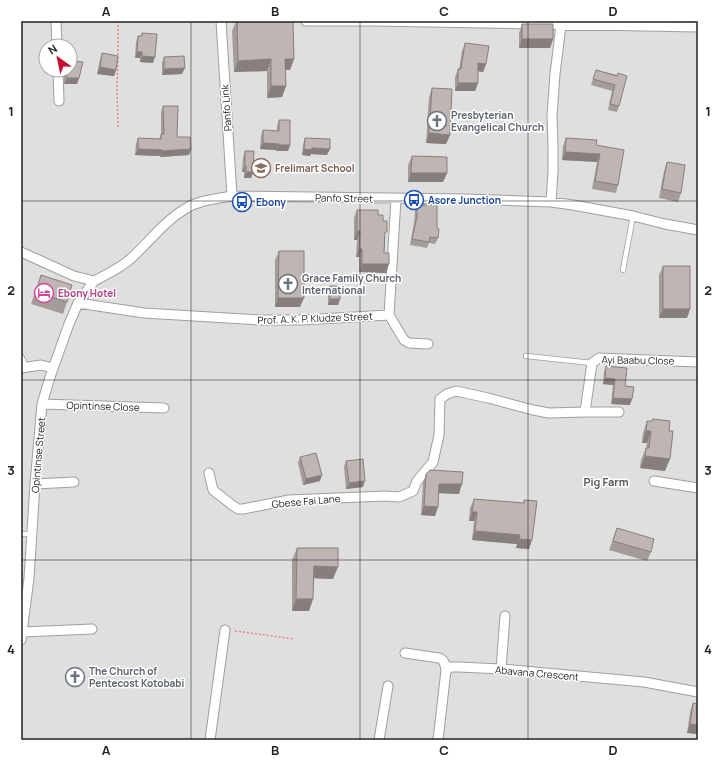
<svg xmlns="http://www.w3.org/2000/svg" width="719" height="761" font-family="Manrope,sans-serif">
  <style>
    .residential { fill: #e0dfdf; fill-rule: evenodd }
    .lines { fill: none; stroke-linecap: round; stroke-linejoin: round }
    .service-casing { stroke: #9f9f9f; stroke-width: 6 }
    .minor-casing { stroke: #9f9f9f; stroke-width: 11 }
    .path { stroke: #ef7d87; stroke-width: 1.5; stroke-dasharray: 2 2; stroke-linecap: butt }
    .service { stroke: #fff; stroke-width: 4.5 }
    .minor { stroke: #fff; stroke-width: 9 }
    .wall { fill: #a49c99 }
    .shaded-wall { fill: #867f7d }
    .building { fill: #bfb5b2; stroke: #867f7d }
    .grid { fill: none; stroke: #222; stroke-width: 1; stroke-opacity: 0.55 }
    .labels { text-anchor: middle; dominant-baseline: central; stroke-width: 3; stroke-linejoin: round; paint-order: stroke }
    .street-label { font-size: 10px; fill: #222; stroke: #fff }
    .worship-label { font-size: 10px; font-weight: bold; fill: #5b616d; stroke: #fff; text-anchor: start }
    .education-label { font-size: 10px; font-weight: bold; fill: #785e54; stroke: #fff; text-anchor: start }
    .transit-label { font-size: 10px; font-weight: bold; fill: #164399; stroke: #fff; text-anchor: start }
    .hotel-label { font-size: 10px; font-weight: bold; fill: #b23c85; stroke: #fff; text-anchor: start }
    .neighbourhood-label { font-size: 11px; font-weight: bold; fill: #555; stroke: #fff }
    .neatline { fill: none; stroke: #222; stroke-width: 1.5 }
    .grid-label { font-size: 13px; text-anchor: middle; font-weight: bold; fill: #222 }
  </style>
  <rect width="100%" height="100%" fill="#f1edea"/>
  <path class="residential" d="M21,21H698V740H21ZM46,46H70V70H46Z"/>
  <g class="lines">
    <g class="service-casing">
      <path id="service" d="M623,270L633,216
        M21,356L26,367
        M526,356L592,363
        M21,534H32"/>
    </g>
    <g class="minor-casing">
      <path id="minor" d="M56,21L57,46
        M221,21L232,196
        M306,21H374L698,27
        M58,70L59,101
        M551,202L553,171V145L552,116L555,74L561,25
        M21,252L74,276L94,281C106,275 118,269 128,261C148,244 163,222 185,209C199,200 216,199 232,196L465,199L551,202L573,205L633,216L665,224L698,230
        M78,303L144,313L259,320H301L389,315
        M389,315L396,199
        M389,315L404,340L409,343L428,344
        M21,368L41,365L53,368
        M42,404L164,408
        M619,412H585L592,363L599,358L698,362
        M209,473L213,490L232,505L238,509H243L289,500L385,496L399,497L413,491L417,481L433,462L439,435L440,399L447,394L456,391L488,398L533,410L549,413L585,412
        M654,481L698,488
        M35,484L74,482
        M23,632L92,629
        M21,640L29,578L35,484L42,404L50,377L69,324L78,303L94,281
        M405,653L439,658C445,660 445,665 446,671
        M501,669L505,616
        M210,740L225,630
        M379,740L388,686
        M438,740L445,679L446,671L450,667H459L501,669L644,682L698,692"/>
    </g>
    <path class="path" d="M118,21V48L117,90L118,129
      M235,631L294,639"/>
    <use href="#service" class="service"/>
    <use href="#minor" class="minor"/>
  </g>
  <path class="wall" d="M236,21H293L294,59L290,70H285L286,86L282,97L267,98V71L234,72L232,31Z
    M522,24L553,39L550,48H519V33Z
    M142,33L153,63L140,62V58H135L136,42L138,36H141Z
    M465,43L486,64L483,72L478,71V83L475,91H455V77L458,69H459L462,51Z
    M102,53L116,70L114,76L97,74L100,59Z
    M164,57L182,74L162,75V63Z
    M65,70H70L79,78L77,84H64V73Z
    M596,70L617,75L619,106L617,112L608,110L612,91L591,85Z
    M432,88L450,135L446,144L426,143L429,97Z
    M163,106L177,137L191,149L189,155L160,157V156L135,155L136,144L138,138L159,139L161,134V112Z
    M279,120L290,145L288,151H276V150L260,149L261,136L263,130L277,131V126Z
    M305,138L327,155L311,154L310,156L302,155L303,144Z
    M566,138L596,145L618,185L616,193L592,189L597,162L562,160L563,146Z
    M245,151L253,172L251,178H244V172H242L243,157Z
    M412,156L447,173L443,182H408V165Z
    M667,162L681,193L678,202L659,198L664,171Z
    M417,205L437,228L438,238L435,244L429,243L427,248L410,245L414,223L415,211Z
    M357,210L378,215L383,221L385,238L384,253L386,273L359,272V257H356L357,240H354V218Z
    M279,251L300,307H275V260Z
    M663,266L690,309L687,318H659V275Z
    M41,275L67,302L63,314L31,304Z
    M330,286L340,299L338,305H328V292Z
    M606,366L625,386L630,405L611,404L613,385L603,384L604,372Z
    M653,419L665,471L640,468L641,460L646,448L647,443H642L643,433L647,421H652Z
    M300,457L320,481L303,485L298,463Z
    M346,461L363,487L346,489L344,467Z
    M426,474L459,494L439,493L435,516L421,515L423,483Z
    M474,499L523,503L524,500L529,549L516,548L517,544L472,540L474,521H469L470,508Z
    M617,528L651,552L647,561L609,550Z
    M297,548L333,579L313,578L309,611H292V560Z
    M693,703L698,704V734L687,733L690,712Z"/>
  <path class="shaded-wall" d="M522,39H553L550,48H519Z
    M137,52H142L140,58H135Z
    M142,56L155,57L153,63L140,62Z
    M271,59L267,71L234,72L238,61Z
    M285,59H294L290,70H281Z
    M478,63L486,64L483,72L475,71Z
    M100,67L116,70L114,76L97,74Z
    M185,68L182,74L162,75L164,69Z
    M67,78H79L77,84H64Z
    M458,83H478L475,91H455Z
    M271,86H286L282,97L267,98Z
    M429,133L450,135L446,144L426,143Z
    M263,143L279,144L276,150L260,149Z
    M279,145H290L288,151H276Z
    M312,148L330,149L327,155L311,154L310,156L302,155L304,149Z
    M138,149L162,150L160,156L135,155Z
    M191,149L189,155L160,157L162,151Z
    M565,152L600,154L597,162L562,160Z
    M245,166H246L244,172H242Z
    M246,172H253L251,178H244Z
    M411,173H447L443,182H408Z
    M357,231H360L357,240H354Z
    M359,249H362L359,257H356Z
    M362,264H389L386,273L359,272Z
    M278,298H304L300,307H275Z
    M330,299H340L338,305H328Z
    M663,309H690L687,318H659Z
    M605,378L615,379L613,385L603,384Z
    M613,398L632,399L630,405L611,404Z
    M646,431H651L647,443H642Z
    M645,456L670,459L665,471L640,468Z
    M322,475L320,481L303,485L306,479Z
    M365,481L363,487L346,489L349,483Z
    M439,484H462L459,494L436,493Z
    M424,506L438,507L435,516L421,515Z
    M472,512H477L474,521H469Z
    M475,531L520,535L517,544L472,540Z
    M519,539L532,540L529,549L516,548Z
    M314,566L338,567L333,579L309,578Z
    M296,599H313L309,611H292Z
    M690,724L698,725V734L687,733Z"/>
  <path class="building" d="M237,21H293L294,59H285L286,86H271V59L238,61Z
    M522,24H553V39H522Z
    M142,33L157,34L155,57L142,56V52H137L138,36H142Z
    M465,43L489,46L486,64L478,63V83H458V69H461Z
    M102,53L118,56L116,70L100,67Z
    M184,56L185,68L164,69V57Z
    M70,61L83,62L79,78H67L66,70H70Z
    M596,70L617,76L618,73L627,76L619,106L610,104L615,85L593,79Z
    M432,88L452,89L450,135L429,133Z
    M163,106H178L177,137H190L191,149L162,151V150L138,149V138L161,139V134H164Z
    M279,120H290V145H279V144L263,143V130L279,131Z
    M305,138L330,139V149L312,148V150L304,149Z
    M566,138L597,140L596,145L624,150L618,185L595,181L600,154L565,152Z
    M245,151H254L253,172H246V166H245Z
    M412,156L447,157V173H411Z
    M667,162L685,165L681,193L662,189Z
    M417,205H437V228L439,229L438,238L430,237L429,242L412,239L417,217Z
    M357,210H378V215H383V221H387V232H385L384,253H389V264H362V249H359L360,231H357Z
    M279,251H304V298H278Z
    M663,266H690V309H663Z
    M41,275L72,285L67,302L36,292Z
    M330,286H340V299H330Z
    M606,366L627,368L625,386L634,387L632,399L613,398L615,379L605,378Z
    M653,419L670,421L669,431H673L670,459L645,456L646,448H649L651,431H646L647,421H652Z
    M316,453L322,475L306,479L300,457Z
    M363,459L365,481L349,483L346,461Z
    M430,470L463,472L462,484H439L438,507L424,506L426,474Z
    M474,499L524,503V500L537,501L532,540L519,539L520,535L475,531L477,512H472Z
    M617,528L654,539L651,552L613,541Z
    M297,548H338V567L314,566L313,599H296Z
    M693,703L698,704V725L690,724Z"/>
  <path class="grid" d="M191,21V740M360,21V740M528,21V740M21,201H698M21,380H698M21,560H698"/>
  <defs>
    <g id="church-ring" transform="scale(1)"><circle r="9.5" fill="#fff" stroke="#6b7280" stroke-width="1.5"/><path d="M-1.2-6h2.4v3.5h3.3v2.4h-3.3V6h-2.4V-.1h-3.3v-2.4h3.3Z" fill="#6b7280"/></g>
    <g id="school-ring" transform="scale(1)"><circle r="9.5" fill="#fff" stroke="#8d6e63" stroke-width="1.5"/><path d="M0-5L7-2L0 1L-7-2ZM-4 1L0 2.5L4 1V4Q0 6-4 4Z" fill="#8d6e63"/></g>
    <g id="bus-ring" transform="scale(1)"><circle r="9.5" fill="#fff" stroke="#1a4fb4" stroke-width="1.5"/><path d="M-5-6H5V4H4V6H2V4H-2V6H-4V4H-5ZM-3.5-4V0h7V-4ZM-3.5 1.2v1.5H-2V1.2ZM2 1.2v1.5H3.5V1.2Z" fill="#1a4fb4"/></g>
    <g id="hotel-ring" transform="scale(1)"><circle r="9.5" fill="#fff" stroke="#d1479c" stroke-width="1.5"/><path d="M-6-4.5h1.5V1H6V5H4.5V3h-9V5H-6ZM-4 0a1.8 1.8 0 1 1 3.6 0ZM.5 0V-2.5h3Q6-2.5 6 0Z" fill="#d1479c"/></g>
  </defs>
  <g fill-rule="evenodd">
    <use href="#church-ring" x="437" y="121"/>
    <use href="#school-ring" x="261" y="168"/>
    <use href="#bus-ring" x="414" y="200"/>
    <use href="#bus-ring" x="242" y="202"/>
    <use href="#church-ring" x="288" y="284"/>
    <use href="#hotel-ring" x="44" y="293"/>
    <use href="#church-ring" x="75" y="677"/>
  </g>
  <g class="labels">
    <g class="street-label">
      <text transform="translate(226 108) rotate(-94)">Panfo Link</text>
      <text transform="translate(344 198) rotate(1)">Panfo Street</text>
      <text transform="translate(315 318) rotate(-2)">Prof. A. K. P. Kludze Street</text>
      <text transform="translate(638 360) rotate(1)">Ayi Baabu Close</text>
      <text transform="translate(103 406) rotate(2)">Opintinse Close</text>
      <text transform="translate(38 455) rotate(-85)">Opintinse Street</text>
      <text transform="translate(306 501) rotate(-5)">Gbese Fai Lane</text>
      <text transform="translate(537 673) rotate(5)">Abavana Crescent</text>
    </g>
    <g class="worship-label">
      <text x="451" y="115">Presbyterian<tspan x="451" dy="12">Evangelical Church</tspan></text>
      <text x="302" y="278">Grace Family Church<tspan x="302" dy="12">International</tspan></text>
      <text x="89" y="671">The Church of<tspan x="89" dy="12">Pentecost Kotobabi</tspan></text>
    </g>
    <g class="education-label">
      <text x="275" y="168">Frelimart School</text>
    </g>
    <g class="transit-label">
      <text x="428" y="200">Asore Junction</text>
      <text x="256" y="202">Ebony</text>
    </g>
    <g class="hotel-label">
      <text x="58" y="293">Ebony Hotel</text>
    </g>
    <g class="neighbourhood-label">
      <text x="606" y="481">Pig Farm</text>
    </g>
  </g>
  <rect width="719" height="761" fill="none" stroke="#ffffff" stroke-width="44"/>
  <g transform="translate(58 58) rotate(327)"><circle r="19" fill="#ffffff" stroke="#a7a7a7"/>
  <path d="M0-3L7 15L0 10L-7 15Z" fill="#c31134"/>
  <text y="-6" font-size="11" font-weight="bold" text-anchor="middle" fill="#222222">N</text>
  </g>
  <rect x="22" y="22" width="675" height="717" class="neatline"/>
  <g class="grid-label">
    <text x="106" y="16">A</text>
    <text x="275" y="16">B</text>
    <text x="444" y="16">C</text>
    <text x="613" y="16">D</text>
    <text x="11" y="116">1</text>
    <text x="708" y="116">1</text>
    <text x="11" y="295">2</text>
    <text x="708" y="295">2</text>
    <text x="11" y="475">3</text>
    <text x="708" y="475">3</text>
    <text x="11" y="654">4</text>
    <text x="708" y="654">4</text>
    <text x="106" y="755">A</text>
    <text x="275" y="755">B</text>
    <text x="444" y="755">C</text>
    <text x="613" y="755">D</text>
  </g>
</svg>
